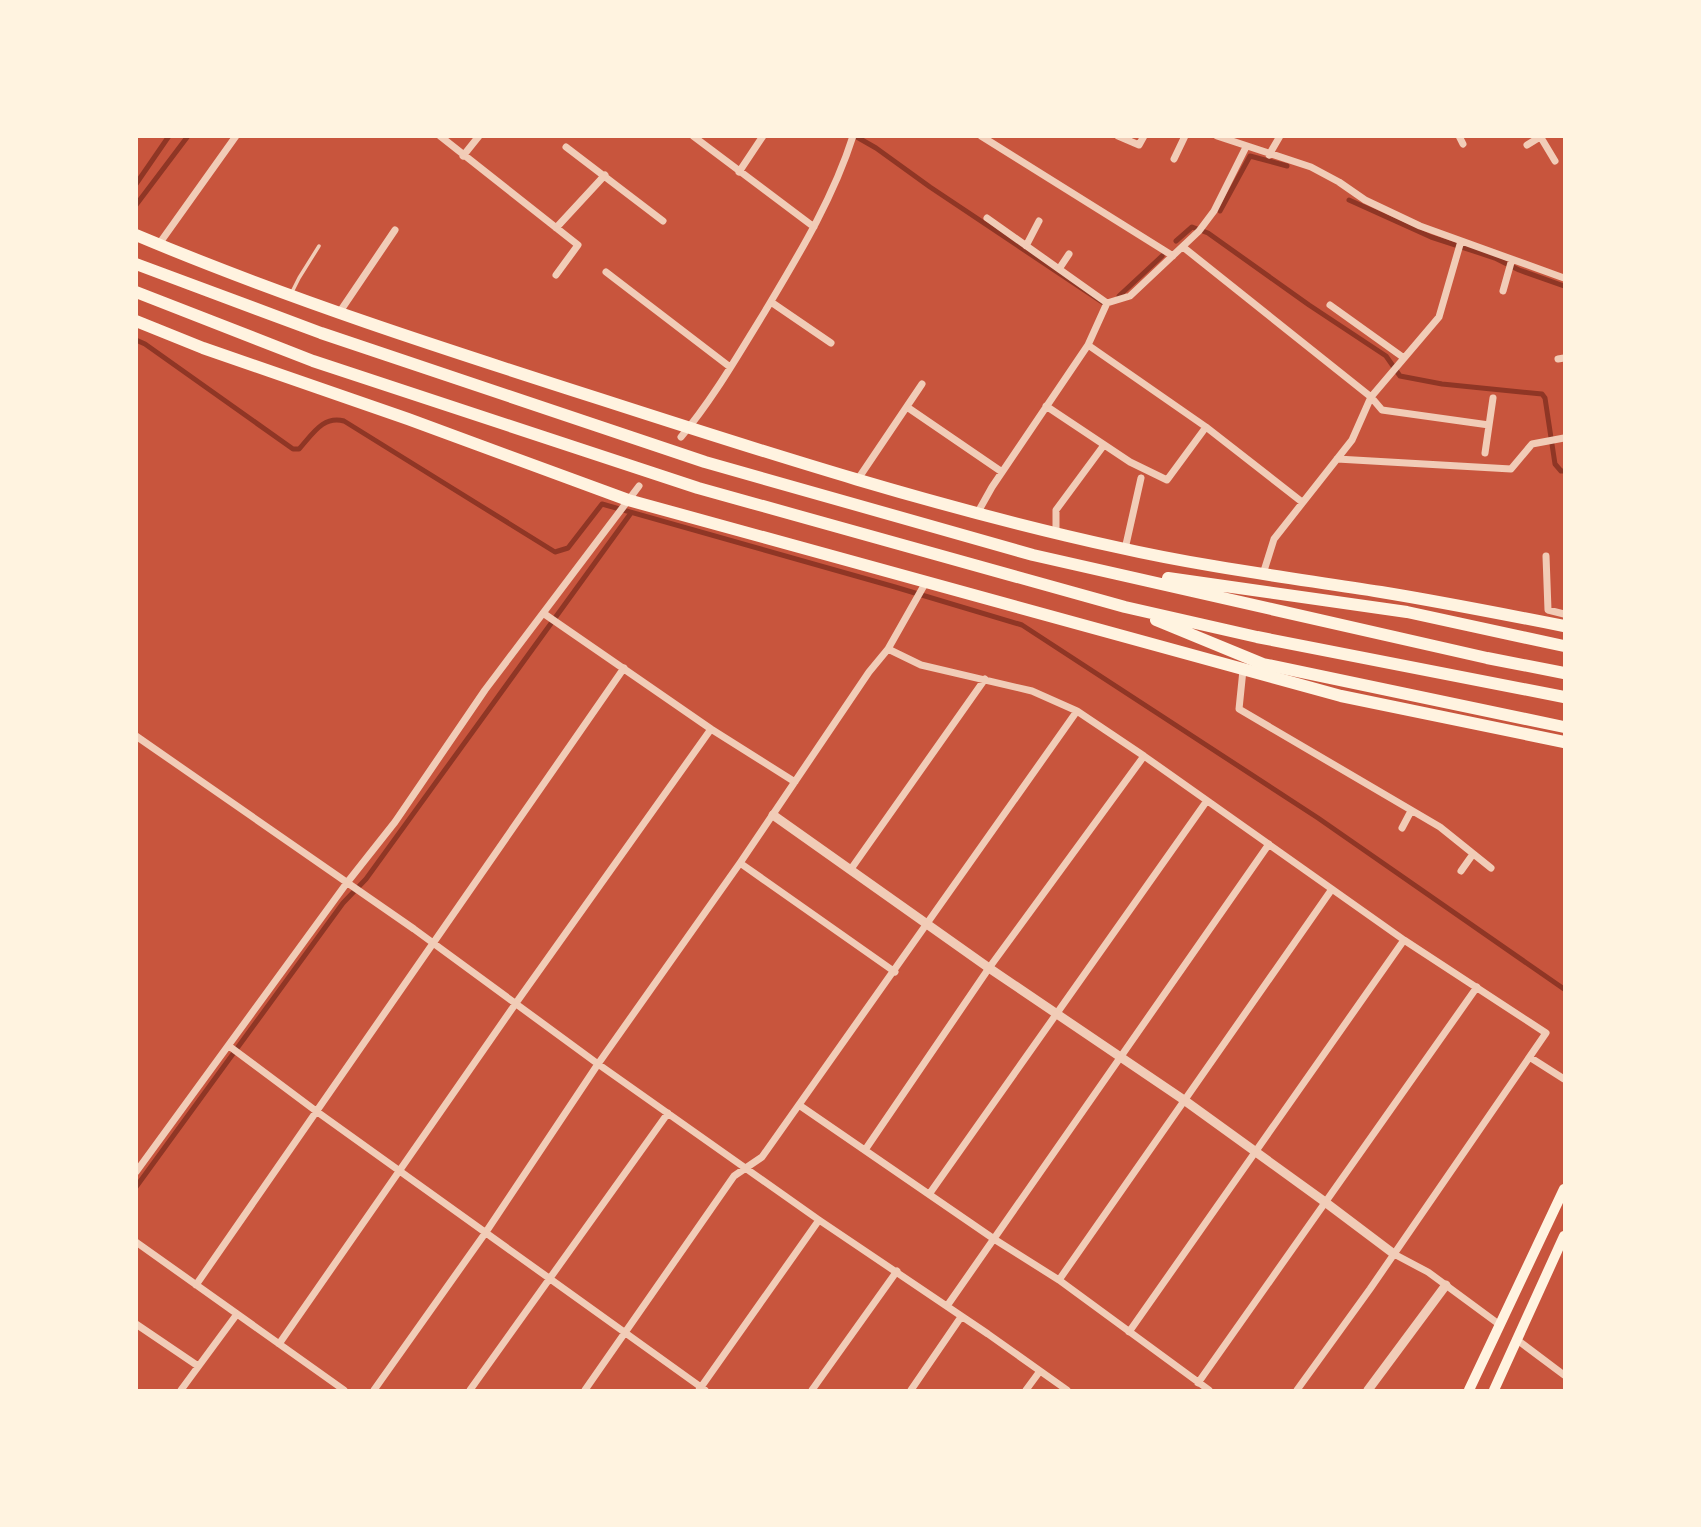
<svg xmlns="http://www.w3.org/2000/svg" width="1701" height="1527" font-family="Raleway,sans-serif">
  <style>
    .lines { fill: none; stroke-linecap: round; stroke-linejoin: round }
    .stream { stroke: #8f3625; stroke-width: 5 }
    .service { stroke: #f1ccb7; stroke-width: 3.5 }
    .minor { stroke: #f1ccb7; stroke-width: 7 }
    .tertiary { stroke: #f1ccb7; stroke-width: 9 }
    .primary { stroke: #fff3e0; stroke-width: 10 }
    .trunk { stroke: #fff3e0; stroke-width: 12 }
    .motorway { stroke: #fff3e0; stroke-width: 12 }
  </style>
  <rect width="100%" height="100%" fill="#c8553d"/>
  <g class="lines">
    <path class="stream" d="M855,136L876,148L930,187L1105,304
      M136,184L169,136
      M1349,200L1431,237L1495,258L1519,270L1564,286
      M136,205L188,136
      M1220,211L1250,156L1287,166
      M1176,241L1192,227L1208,233L1309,305L1386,356L1400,376L1442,384L1542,394L1545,398L1555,464L1561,471H1564
      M1119,296L1162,256
      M136,340L145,344L293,449H299C312,435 323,415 344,421L555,552L568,548L602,504L895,587L1022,625L1318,818L1564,989
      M136,1187L343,903L366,879L631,513"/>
    <path class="service" d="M292,292L299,278L319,246"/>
    <path class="minor" d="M440,136L578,245L556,275
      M693,136L814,227
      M981,136L1173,256
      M1118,136L1139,145L1144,136
      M1217,136L1311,167L1339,182L1365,200L1420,226L1564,278
      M1459,136L1463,144
      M1540,136L1555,161
      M1527,145L1540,137
      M566,147L663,221
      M1269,155L1280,136
      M463,156L479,136
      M1174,159L1185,136
      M739,172L763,136
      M987,218L1107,303
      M556,228L605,175
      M159,244L236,136
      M1026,246L1039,221
      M1183,247L1371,397L1382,410L1489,425
      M1059,269L1069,254
      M606,272L730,367
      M1503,291L1512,259
      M771,302L831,343
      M1330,305L1404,358
      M339,313L395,230
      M1088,345L1206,427L1302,502
      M1558,359L1564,358
      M1046,406L1130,462L1167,480L1206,427
      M907,407L1002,472
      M681,437C713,399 738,355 764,313C798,256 833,199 853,136
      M1485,453L1493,398
      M1337,459L1511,469L1532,444L1564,438
      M858,479L922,384
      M978,512L992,487L1088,345L1107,303L1130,296L1199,231L1214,211L1246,147
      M1056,533V510L1104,445
      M1125,549L1141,478
      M1546,556L1548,610L1564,614
      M1263,574L1274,539L1352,440L1371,397L1439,317L1461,241
      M543,613L711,729L795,782
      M888,649L921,665L1032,691L1077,711L1144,756L1404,940L1546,1033L1370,1289L1297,1390
      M1243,670L1239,709L1440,827L1491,868
      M136,736L414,929L598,1064L819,1220L988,1334L1067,1390
      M1402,828L1411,811
      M740,863L895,972
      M851,869L985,679
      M1461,871L1473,854
      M229,1046L316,1111L705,1390
      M1531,1058L1564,1079
      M799,1105L994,1239L1059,1280L1209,1390
      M865,1150L989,968L1144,756
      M136,1172L346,884L395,822L485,690L639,486
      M930,1193L1206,802
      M136,1242L344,1390
      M1394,1254L1428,1272L1500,1325
      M1059,1280L1332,889
      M196,1285L624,668
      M947,1306L1269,844
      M136,1324L198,1366
      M1129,1332L1404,940
      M1516,1339L1564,1375
      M279,1344L516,1003L711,729
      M1198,1383L1477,987
      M181,1390L237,1314
      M374,1390L486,1232L598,1064L740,863L869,672L888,649L926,582
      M470,1390L668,1113
      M585,1390L734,1176L762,1157L1077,711
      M699,1390L819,1220
      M812,1390L897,1271
      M911,1390L961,1317
      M1026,1390L1040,1371"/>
    <path class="tertiary" d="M773,815L989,968L1184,1100L1325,1202L1394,1254
      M1368,1390L1446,1285"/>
    <path class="primary" d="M1469,1390L1564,1189
      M1494,1390L1564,1236"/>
    <path class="trunk" d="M136,235C288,299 444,349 600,399C770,454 942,509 1116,547C1204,567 1293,578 1381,592C1442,602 1503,614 1564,626
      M136,321L203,348L408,419L628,500L1341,696L1564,742"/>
    <path class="motorway" d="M136,264L321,333L705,462L1033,555L1487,658L1564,673
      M136,292L313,361L698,488L1125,607L1257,637L1564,697
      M1168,578L1407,612L1564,646
      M1156,620L1263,664L1564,727"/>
  </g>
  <rect width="1701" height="1527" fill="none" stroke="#fff3e0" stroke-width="276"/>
</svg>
